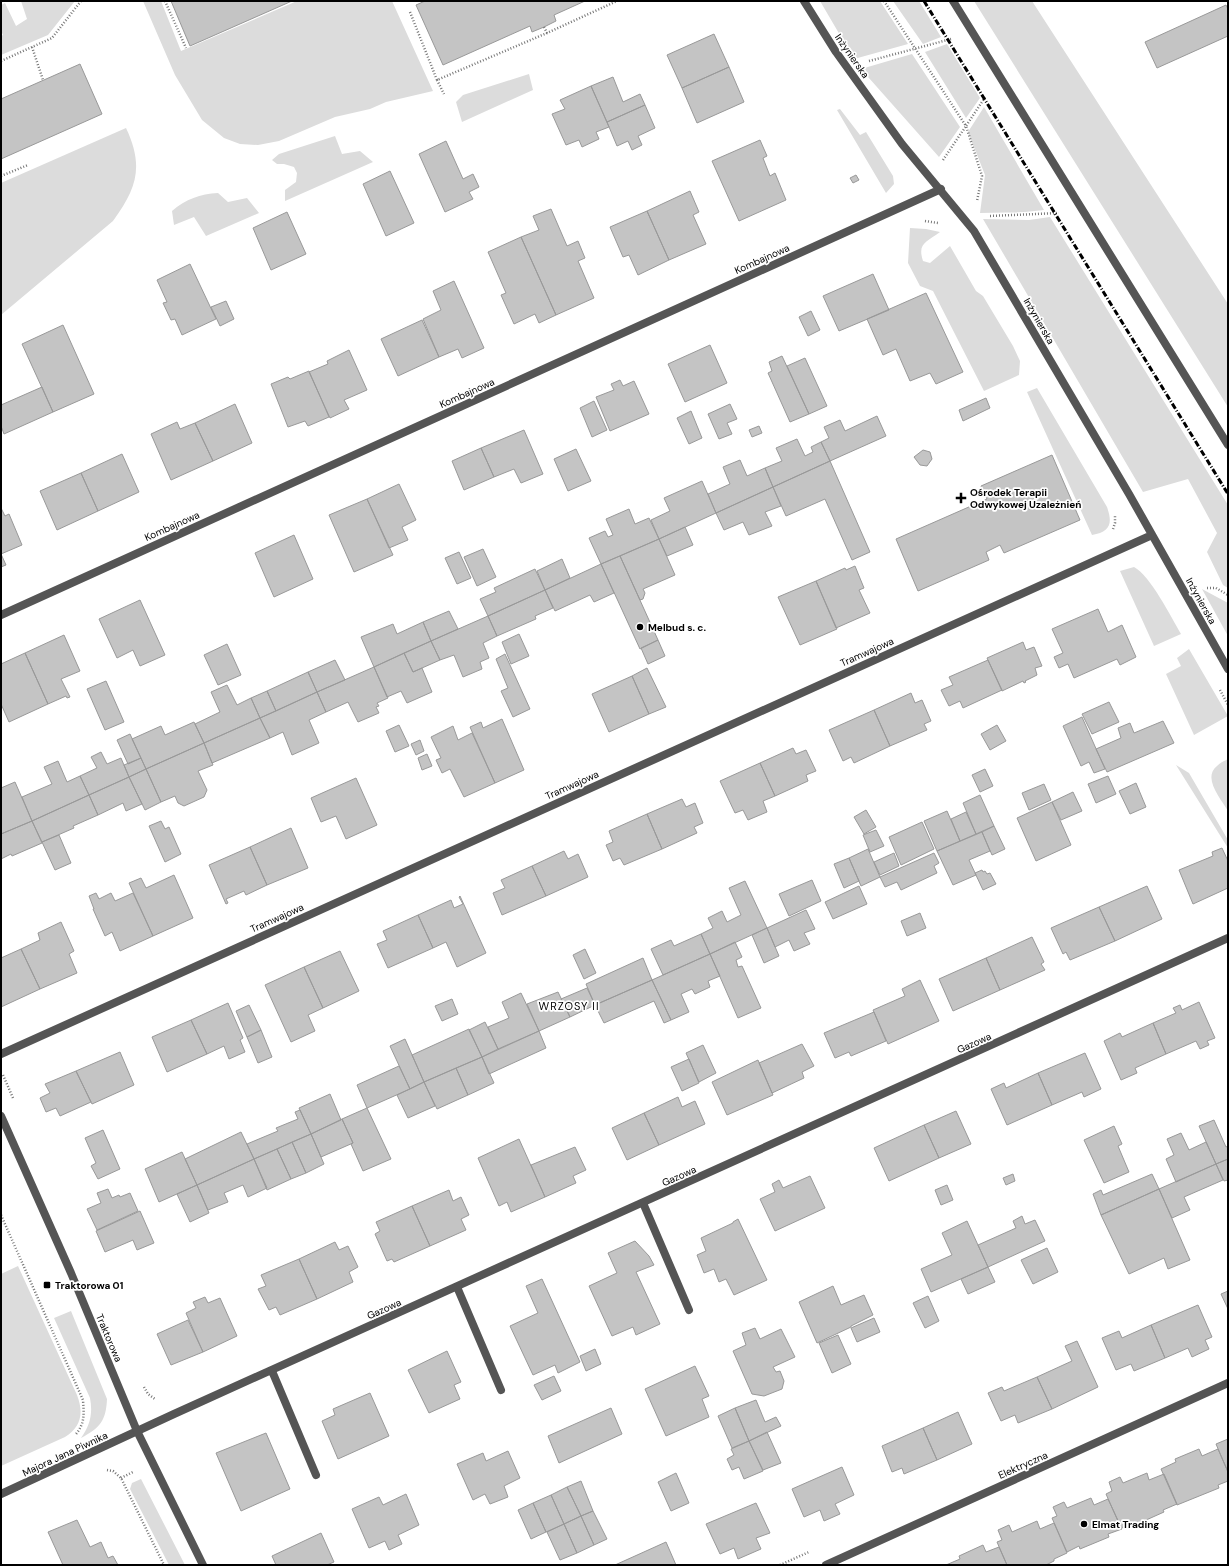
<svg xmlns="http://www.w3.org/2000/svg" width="1229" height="1566" font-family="'DM Sans',sans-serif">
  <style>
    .green { fill: #dcdcdc }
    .building { fill: #c4c4c4; stroke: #999 }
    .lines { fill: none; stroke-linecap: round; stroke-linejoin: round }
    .path { stroke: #777; stroke-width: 2.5; stroke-dasharray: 1 2; stroke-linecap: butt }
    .minor { stroke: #555; stroke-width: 8 }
    .tertiary { stroke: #555; stroke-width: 8 }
    .rail { stroke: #000; stroke-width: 3; stroke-dasharray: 6 2 1 2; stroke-linecap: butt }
    .poi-dot { fill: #000; stroke: #fff; stroke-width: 1.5 }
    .labels { text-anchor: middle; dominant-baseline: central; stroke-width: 3.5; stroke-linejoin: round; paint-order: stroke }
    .street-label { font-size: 10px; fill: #000; stroke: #fff }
    .poi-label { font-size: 10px; font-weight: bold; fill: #000; stroke: #fff; text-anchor: start }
    .neighbourhood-label { font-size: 11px; letter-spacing: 1px; fill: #000; stroke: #fff }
  </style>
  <rect width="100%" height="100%" fill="#fff"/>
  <path class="green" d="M21,1H75L48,35L1,55V36L3,35L1,31V5L5,3L16,26L27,19Z
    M143,1H161L181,51L297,1H392L433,91L386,102L370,109L335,117L279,141L258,145L240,144L224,138L202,120L175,75Z
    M820,1H880L908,44L854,59Z
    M893,1H919L941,37L923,44Z
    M974,1H1032L1228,304V407Z
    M947,44L980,98L966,118L925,52Z
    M912,54L960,127L939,157L861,69Z
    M529,74L533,90L462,122L456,102L463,95Z
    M984,107L1044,210L1025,212L980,213L985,175L968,132Z
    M840,109L860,135L866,132L893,176L894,184L886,193L837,110Z
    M126,128C144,166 137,188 113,221L1,315V183Z
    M335,136L342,154L360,151L373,162L285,201V190L296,182L297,173L294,167L284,164H277L272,160L279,154Z
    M218,193L228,202L247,198L259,213L206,236L194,217L174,225L172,211C186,199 200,194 218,193Z
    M1050,217L1228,505V588L1223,585L1207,552L1217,533L1188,479L1143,492L983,219L1029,220Z
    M910,228L926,229L940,232C927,242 917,243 923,261L930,263L950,246L976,291L983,296L1013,346L1020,361L1019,375L984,391L933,291L920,286L908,263Z
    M1037,388L1107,507C1113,524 1110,532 1092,535L1027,392Z
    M1134,567C1150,575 1171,617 1181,634L1154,646L1120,571Z
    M1202,589L1228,603V636Z
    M1189,649L1228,716L1194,735L1166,674L1181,666L1177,658Z
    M1228,759V811C1221,799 1202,778 1217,766C1220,763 1224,761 1228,759Z
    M1176,765L1189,773L1228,840V848Z
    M18,1266L77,1395C84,1413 81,1427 65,1437L1,1466V1274Z
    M71,1311L107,1399C106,1421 100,1428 81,1438C90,1425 93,1414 90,1398L54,1318Z
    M141,1479L185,1565H169L130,1489L132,1483Z"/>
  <path class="building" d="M171,1H292L190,46Z
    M425,1H585L554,15L556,21L544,27L532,32L530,26L443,65L416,5Z
    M1226,5L1228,9V36L1157,68L1145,42Z
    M714,34L729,67L682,88L667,55Z
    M80,64L102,114L1,159V99Z
    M729,67L744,102L697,123L682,88Z
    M613,77L623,102L640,94L645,105L607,122L591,86Z
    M591,86L609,127L596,132L599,139L582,147L579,140L566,145L552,114L565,109L560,100Z
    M645,105L655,128L638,136L642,145L632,150L628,141L617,146L607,122Z
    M760,140L767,156L763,158L770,176L775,173L786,200L739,221L712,161Z
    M446,141L463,179L473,174L479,187L469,192L473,199L445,212L419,154Z
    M390,171L414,223L386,236L363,184Z
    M856,175L859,180L853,183L850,178Z
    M690,191L699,212L693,215L706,244L669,260L647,211Z
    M551,209L567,246L578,241L585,258L578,261L594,298L556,315L521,237L539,230L533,216Z
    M647,211L669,260L638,275L629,255L623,257L610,227Z
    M287,212L306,254L271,270L253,228Z
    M521,237L556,315L539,323L535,314L514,324L501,295L506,293L488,252Z
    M190,264L216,319L182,335L175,319L171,320L163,303L167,302L157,280Z
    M873,274L889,310L839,331L823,296Z
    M454,281L484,348L462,358L458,349L439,357L423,319L441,310L433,291Z
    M926,293L963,372L936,384L930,373L910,381L896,349L883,355L867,319Z
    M226,301L234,319L220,326L211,307Z
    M811,311L820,330L808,336L799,317Z
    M422,320L439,357L398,376L381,339Z
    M63,325L94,394L53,412L22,344Z
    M710,345L727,383L685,402L668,364Z
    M349,350L367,390L344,400L349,409L330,418L309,372L328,364L327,361Z
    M782,356L809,414L790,422L768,373L772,371L769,362Z
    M805,358L827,406L809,414L787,366Z
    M309,371L329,417L308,426L305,421L288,427L271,384L288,377L290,379Z
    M620,380L623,386L634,381L649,414L610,431L596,397L614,390L611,384Z
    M42,387L53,412L4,434L1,426V405Z
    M986,398L990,408L963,421L959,410Z
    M594,401L607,430L592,437L580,408Z
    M235,404L252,443L213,461L195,423Z
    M730,404L737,419L727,423L732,434L719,439L708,414Z
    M691,411L702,438L689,444L677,418Z
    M877,416L886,436L830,461L821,442L829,438L824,427L840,420L845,431Z
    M177,422L180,429L195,423L213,461L171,480L151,434Z
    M759,426L762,433L752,437L749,430Z
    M524,430L543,474L521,483L514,469L494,477L481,448Z
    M797,439L805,456L813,452L811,447L821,442L830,461L773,487L765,468L782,461L776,448Z
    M481,448L494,477L464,490L452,461Z
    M576,449L591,481L568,491L554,459Z
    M923,450L930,452L932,459L927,466L920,465L914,457Z
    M122,454L139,492L98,511L81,473Z
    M1052,455L1080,520L1004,553L1000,545L986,552L989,560L918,591L896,539L987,499L981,486Z
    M740,460L747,476L765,468L773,487L716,513L708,494L730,484L723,467Z
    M830,461L870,552L852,560L825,499L786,516L773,487Z
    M81,473L98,511L57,530L40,491Z
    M702,481L716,513L659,539L651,520L670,511L664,498Z
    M399,484L416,520L402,527L408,540L389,548L367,499Z
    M773,487L781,506L765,512L772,526L749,535L743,522L724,530L716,513Z
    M367,499L393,555L354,572L329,515Z
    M1,508L5,516L9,514L22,545L1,554L6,565L1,567Z
    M629,509L635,524L649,518L659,539L601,564L589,538L605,531L608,537L613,535L606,519Z
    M685,527L693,545L667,556L659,539Z
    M294,535L313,579L274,597L255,553Z
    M659,539L675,575L643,589L645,593L643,599L640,600L620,556Z
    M483,549L496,577L477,586L464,557Z
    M459,552L471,578L457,584L445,558Z
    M620,556L658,640L640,649L601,564Z
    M562,559L570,578L545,590L537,571Z
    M601,564L614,593L594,602L590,595L555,611L545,590Z
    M855,566L864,588L859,590L870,613L836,628L816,581L845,568L846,570Z
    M535,569L545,590L488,616L480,599L496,592L494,588Z
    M816,581L837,629L800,645L778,597Z
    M545,590L553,608L535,616L536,619L497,636L488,616Z
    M140,600L165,655L140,666L133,650L117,658L99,619Z
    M1098,609L1108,632L1122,625L1136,657L1120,665L1117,659L1074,678L1068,664L1059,668L1054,657L1063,653L1052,629Z
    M449,611L458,629L431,641L423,622Z
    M488,616L497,636L483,643L489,658L480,662L482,669L463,677L454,655L440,660L431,641Z
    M423,622L431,641L374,667L361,637L393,624L397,634Z
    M519,634L529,656L511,664L502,642Z
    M64,635L80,671L61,679L70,697L67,698L66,696L48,704L25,653Z
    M658,640L665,656L648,664L641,648Z
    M431,641L440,660L413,672L404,653Z
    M1023,642L1026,650L1034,647L1042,666L1035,668L1037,675L1025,681L1026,682L1024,683L1023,681L1002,691L987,658Z
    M227,644L241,675L218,685L204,655Z
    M25,653L48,704L9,722L1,704V664Z
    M404,653L413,672L422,668L432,692L407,703L401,691L387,697L374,667Z
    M505,654L530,709L513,717L501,691L508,688L496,659Z
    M335,660L345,680L317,692L308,672Z
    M988,660L1002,690L963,708L960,701L949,706L941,690L953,685L949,677Z
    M374,667L388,698L377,703L379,706L376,707L379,713L358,722L348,702L326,712L317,692Z
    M647,668L666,707L649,714L632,676Z
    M308,672L317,692L276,711L267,691Z
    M632,676L649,714L609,732L592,694Z
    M106,681L124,722L105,730L87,689Z
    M227,685L237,705L251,698L260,718L204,743L195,724L220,712L211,692Z
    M267,691L276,711L260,718L251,698Z
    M317,692L326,712L309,720L319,743L292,755L283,732L270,738L260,718Z
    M911,693L915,703L922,700L931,721L924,724L927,730L890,746L874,710Z
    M1109,702L1119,722L1092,734L1082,714Z
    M874,710L890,746L854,763L851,757L843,761L829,730Z
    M1082,717L1105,769L1094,773L1089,762L1081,766L1063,726Z
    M260,718L270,738L212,763L204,743Z
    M502,719L524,770L495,783L470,727L481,722L483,728Z
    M1163,721L1174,743L1107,772L1096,749L1121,738L1118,728L1130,723L1134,733Z
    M194,722L204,743L146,769L132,739L161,726L165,735Z
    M399,725L409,746L395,752L386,731Z
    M997,725L1006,741L990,750L981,734Z
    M453,726L458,740L472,733L495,783L464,797L450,769L442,773L436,760L441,758L431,737Z
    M130,734L141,758L128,764L117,740Z
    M420,740L424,751L416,755L411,744Z
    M204,743L213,765L198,771L207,790L204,797L184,806L178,803L175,796L161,802L146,769Z
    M793,748L796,754L806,750L816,771L806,775L808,781L775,796L760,763Z
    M101,752L107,764L121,758L129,777L89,795L80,776L97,768L91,757Z
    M427,754L432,766L422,770L418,758Z
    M141,758L146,769L129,777L124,765Z
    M58,761L67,782L80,776L89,795L32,821L22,797L52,784L44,767Z
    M760,763L775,796L763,801L767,812L748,820L743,810L735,813L720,781Z
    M146,769L161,802L145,810L129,777Z
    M985,769L993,786L980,792L972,775Z
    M1108,776L1116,794L1096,803L1088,784Z
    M129,777L142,804L126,811L123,803L98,815L89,795Z
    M356,778L377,825L346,839L336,816L321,822L311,798Z
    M15,782L32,821L1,834V788Z
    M1136,783L1146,807L1130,814L1119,791Z
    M1044,784L1051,800L1029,810L1022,793Z
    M1073,792L1082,811L1061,820L1052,802Z
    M89,795L98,815L73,826L74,828L42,842L32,821Z
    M980,795L994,826L976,834L963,803Z
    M682,799L686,807L695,803L703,823L694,827L697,833L662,849L647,814Z
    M1052,802L1071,845L1036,861L1017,818Z
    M866,810L876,827L864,834L854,817Z
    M947,811L960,841L937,851L924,821Z
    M966,812L976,834L960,841L951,819Z
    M647,814L662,849L624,865L620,858L613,861L606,845L613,842L609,831Z
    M32,821L42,843L12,856L11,854L1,859V834Z
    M161,821L165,829L169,827L181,854L165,862L149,826Z
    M922,822L934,849L901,865L889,837Z
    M994,826L1005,849L992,855L982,832Z
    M291,828L308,868L267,885L250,847Z
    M876,830L884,846L870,852L863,835Z
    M982,832L990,851L969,860L976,875L953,885L937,851Z
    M59,835L71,863L55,870L42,842Z
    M250,847L267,885L246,895L244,891L226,899L228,903L226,904L209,865Z
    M1222,848L1228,861V888L1193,904L1179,870L1213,856L1212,852Z
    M868,849L880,877L861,886L849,858Z
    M564,851L568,859L578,854L588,877L546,896L532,866Z
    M894,853L899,866L880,875L874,862Z
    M934,853L939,863L934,866L937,873L901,890L897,882L885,887L880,877Z
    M849,858L859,881L844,888L834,864Z
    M532,866L546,896L502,915L493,893L505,888L501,880Z
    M982,870L983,872L985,871L987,874L990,873L996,884L983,890L975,873Z
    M174,875L193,918L153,936L129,883L141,878L146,888Z
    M812,880L821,901L789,916L779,894Z
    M745,881L767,928L710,954L701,934L713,928L708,918L722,911L727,922L741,915L729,888Z
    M859,886L867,904L833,919L825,902Z
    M1147,886L1162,919L1115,941L1099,907Z
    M96,893L99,899L111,893L115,901L133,893L153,936L120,951L112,932L105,936L93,909H94L89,896Z
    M460,896L486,953L457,967L446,942L433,948L418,915L451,900L454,908L463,904L459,897Z
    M1099,907L1115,941L1070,960L1066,952L1063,954L1051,928Z
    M806,910L815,929L804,933L810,944L794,951L789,940L775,947L767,928Z
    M920,913L926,928L907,936L901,921Z
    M418,915L433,948L388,968L377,944L387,940L383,931Z
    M61,922L74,951L69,954L77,973L40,989L21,949L40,940L38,933Z
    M767,928L779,956L764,963L752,935Z
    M701,934L710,954L663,975L651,949L671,940L674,946Z
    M1032,937L1044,962L1041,964L1045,970L1000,990L986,958Z
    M735,942L742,957L736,960L738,967L742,966L761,1008L738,1018L710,954Z
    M21,949L40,989L1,1007V958Z
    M585,949L596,973L584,979L573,955Z
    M340,951L359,991L323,1008L304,967Z
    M710,954L720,976L708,981L710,987L695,994L692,989L681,994L689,1012L671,1020L652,980Z
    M643,958L652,980L595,1005L586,984Z
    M986,958L1000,990L953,1011L939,979Z
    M304,967L323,1008L308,1015L315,1031L291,1042L265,985Z
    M652,980L671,1020L664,1023L654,1001L604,1023L595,1005Z
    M920,980L939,1021L888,1044L873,1010L905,996L902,989Z
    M587,988L595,1005L570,1017L561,999Z
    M558,992L570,1017L539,1031L527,1004Z
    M521,993L539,1031L498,1049L488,1027L509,1018L502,1002Z
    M452,999L458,1014L442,1021L435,1006Z
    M1199,1002L1215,1038L1207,1041L1209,1045L1200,1049L1196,1041L1166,1054L1153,1023L1176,1013L1173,1008L1180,1005L1182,1010Z
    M228,1003L243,1038L240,1040L245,1052L229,1059L224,1046L207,1054L191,1020Z
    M249,1005L261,1030L247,1037L236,1011Z
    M874,1012L886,1041L851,1056L849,1052L835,1058L824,1033Z
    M191,1020L207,1054L167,1072L152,1037Z
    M485,1022L498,1049L482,1057L469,1030Z
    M1153,1023L1166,1054L1135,1068L1137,1073L1121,1080L1104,1041L1120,1033L1122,1037Z
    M469,1029L482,1057L424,1082L412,1055Z
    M261,1030L272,1057L258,1063L247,1037Z
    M539,1031L546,1048L489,1074L482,1057Z
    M405,1039L424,1082L410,1089L390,1046Z
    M802,1044L814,1066L802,1072L804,1078L772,1093L759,1063Z
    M703,1045L716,1073L699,1082L686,1053Z
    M120,1052L134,1085L92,1104L76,1071Z
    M1085,1053L1101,1089L1084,1097L1082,1092L1052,1105L1038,1073Z
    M482,1057L494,1083L468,1095L456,1068Z
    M689,1059L699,1083L682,1091L671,1067Z
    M758,1060L773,1095L727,1115L712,1082Z
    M399,1066L410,1089L367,1108L357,1085Z
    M456,1068L468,1095L437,1109L424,1082Z
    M76,1071L91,1102L60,1116L56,1108L46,1112L40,1098L50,1093L45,1084Z
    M1038,1073L1052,1105L1007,1125L991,1089L1004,1083L1006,1088Z
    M424,1082L435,1106L408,1118L397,1095Z
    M330,1094L341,1120L311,1134L299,1108Z
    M678,1097L682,1107L695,1101L705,1124L659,1145L644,1113Z
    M367,1108L391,1159L363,1171L351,1144L353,1143L342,1119Z
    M300,1110L311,1134L254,1159L247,1144L278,1131L276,1128L298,1119L295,1112Z
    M956,1111L971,1144L939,1158L924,1125Z
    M644,1113L659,1145L627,1160L612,1128Z
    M342,1119L353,1143L321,1157L311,1134Z
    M1214,1120L1226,1147L1228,1146V1159L1216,1164L1199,1126Z
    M924,1125L939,1158L889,1181L874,1148Z
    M1114,1126L1122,1144L1118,1146L1129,1172L1104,1183L1084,1140Z
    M103,1130L120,1169L98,1179L91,1166L96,1163L85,1138Z
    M241,1132L254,1159L197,1185L185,1159Z
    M1181,1133L1189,1150L1206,1142L1216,1164L1176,1182L1166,1159L1174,1155L1167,1139Z
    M311,1134L324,1164L306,1173L292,1142Z
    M519,1139L545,1197L511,1212L507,1202L499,1206L478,1158Z
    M292,1142L306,1173L291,1179L277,1149Z
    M575,1147L586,1170L573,1176L576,1183L545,1197L531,1165Z
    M277,1149L291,1179L267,1190L254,1159Z
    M182,1152L197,1185L159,1202L145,1169Z
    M254,1159L267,1188L248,1197L243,1185L224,1193L228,1202L208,1210L197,1185Z
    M1228,1159V1180L1224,1181L1216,1164Z
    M1216,1164L1223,1180L1184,1197L1190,1210L1172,1218L1159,1189Z
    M1013,1174L1015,1181L1006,1185L1003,1178Z
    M1152,1174L1159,1189L1101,1215L1093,1194L1101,1190L1103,1195Z
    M810,1176L825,1208L775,1231L760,1199L775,1192L772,1184L779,1180L783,1188Z
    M197,1185L209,1213L190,1222L177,1194Z
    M947,1185L953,1200L941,1205L935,1190Z
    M108,1189L112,1198L119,1195L120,1197L130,1193L138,1211L97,1230L87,1209L101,1203L97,1193Z
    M1159,1189L1190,1260L1168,1269L1164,1258L1129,1274L1101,1215Z
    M449,1190L453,1201L461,1197L469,1215L461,1219L466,1230L430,1246L412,1206Z
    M412,1206L430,1246L394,1262L392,1259L387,1261L375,1234L380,1231L376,1222Z
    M140,1211L154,1243L137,1250L133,1240L105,1252L96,1231Z
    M1022,1216L1025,1224L1035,1220L1045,1241L988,1267L978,1245L1016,1228L1013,1221Z
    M738,1219L767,1280L734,1295L726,1279L719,1282L714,1269L704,1273L697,1255L706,1251L701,1238L733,1223V1222Z
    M967,1221L988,1267L931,1292L921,1269L952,1255L942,1233Z
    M635,1241L649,1256L654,1265L636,1272L660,1324L636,1335L633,1327L612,1336L589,1286L617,1273L608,1253Z
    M335,1242L339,1250L348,1246L358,1267L349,1272L353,1282L317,1299L299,1259Z
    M1047,1248L1058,1272L1033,1284L1021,1260Z
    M299,1259L317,1299L280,1315L276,1307L269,1310L258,1289L266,1286L261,1275Z
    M988,1267L995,1282L968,1294L961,1279Z
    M542,1279L580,1362L558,1373L555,1365L533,1375L510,1326L538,1313L526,1286Z
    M833,1286L841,1305L864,1295L873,1315L851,1326V1327L817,1343L799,1302Z
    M1228,1291V1309L1221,1294Z
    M928,1296L939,1321L925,1328L913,1303Z
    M205,1297L208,1303L220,1298L237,1336L203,1352L186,1313L196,1308L193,1302Z
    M1198,1305L1212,1337L1205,1340L1209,1349L1192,1357L1188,1348L1165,1358L1151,1325Z
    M874,1318L880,1332L857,1342L851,1328Z
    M188,1320L203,1352L171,1365L157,1334Z
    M1151,1325L1165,1358L1134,1371L1131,1364L1116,1370L1102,1338L1119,1331L1122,1338Z
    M755,1328L760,1339L781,1329L795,1357L773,1367L776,1372L780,1371L784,1381L782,1389L764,1396L752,1394L733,1351L746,1345L742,1333Z
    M838,1335L851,1364L832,1373L819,1343Z
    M1077,1341L1098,1387L1052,1409L1037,1377L1072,1361L1065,1346Z
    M595,1349L601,1364L586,1371L580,1356Z
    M447,1351L461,1382L454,1385L460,1399L429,1413L408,1370Z
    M695,1366L709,1396L702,1399L709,1417L666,1436L645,1389Z
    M554,1376L561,1391L542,1400L534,1385Z
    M1037,1377L1052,1409L1018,1423L1015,1415L1001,1421L988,1393L1002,1387L1004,1391Z
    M370,1393L389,1436L338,1459L322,1421L335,1415L333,1409Z
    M756,1400L765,1422L776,1417L781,1426L749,1441L735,1408Z
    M611,1408L622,1434L559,1463L548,1436Z
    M735,1408L749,1441L732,1448L718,1416Z
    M958,1412L972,1444L937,1460L923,1428Z
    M923,1428L937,1460L904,1474L902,1468L892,1472L882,1446Z
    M767,1432L781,1463L763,1470L749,1441Z
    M266,1433L290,1489L241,1511L216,1453Z
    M1228,1439V1472L1216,1444Z
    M749,1441L763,1471L744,1479L739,1467L732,1470L727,1459L734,1455L731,1449Z
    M1199,1449L1202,1456L1218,1449L1228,1472V1481L1218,1485L1219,1488L1177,1505L1161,1469L1176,1462L1175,1459Z
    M508,1451L520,1478L504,1486L508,1497L490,1504L485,1494L473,1500L457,1464L483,1453L486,1461Z
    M842,1467L854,1495L835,1504L840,1514L824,1521L820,1510L804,1517L792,1489Z
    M676,1473L689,1503L671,1511L658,1482Z
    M1147,1473L1149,1480L1164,1474L1177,1504L1163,1510L1164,1512L1135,1525L1134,1522L1121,1528L1106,1494L1112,1491L1109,1482L1120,1477L1123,1483Z
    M581,1481L593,1511L581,1516L567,1487Z
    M567,1487L581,1516L564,1524L551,1495Z
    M406,1494L419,1525L398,1535L402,1544L389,1550L385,1541L369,1548L352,1509L379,1497L383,1505Z
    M551,1495L564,1524L546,1532L533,1503Z
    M1091,1498L1094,1505L1108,1499L1122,1529L1108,1534L1109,1537L1080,1549L1079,1546L1067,1552L1052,1518L1057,1516L1053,1507L1064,1502L1067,1508Z
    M533,1503L546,1532L531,1539L518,1510Z
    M756,1503L770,1533L756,1538L761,1549L738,1559L734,1548L720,1554L706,1524Z
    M593,1511L607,1539L594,1545L581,1516Z
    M581,1516L594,1545L577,1553L564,1524Z
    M77,1520L90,1547L101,1542L108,1558L113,1556L118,1565H63L48,1532Z
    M1037,1521L1040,1529L1054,1523L1067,1553L1054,1559V1561L1046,1565H1007L997,1542L1002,1540L998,1530L1009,1525L1012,1532Z
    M564,1524L577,1553L560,1560L547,1532Z
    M321,1533L334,1562L327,1565H276L272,1556Z
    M666,1542L676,1565H615Z
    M983,1545L986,1552L999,1547L1007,1565H946L960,1559L959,1556Z"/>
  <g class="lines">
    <path class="path" d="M165,1L186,48
      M884,1L966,126L986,96
      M410,12L437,80L547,33
      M544,27L547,33L617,1
      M32,47L43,80
      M1,61L52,38L81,1
      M869,61L951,39
      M437,80L444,94
      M943,160L966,126L982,176L977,201
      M1,176L28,165
      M990,216L1059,213
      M925,221L938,223
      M1113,529L1115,523V516
      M1207,588H1216L1228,595
      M1220,690L1228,705
      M3,1075L13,1098
      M1,1215L83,1400C84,1414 85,1423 76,1434
      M144,1387L148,1394L155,1399
      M107,1470L113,1471L121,1478L164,1565
      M121,1478L133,1472
      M780,1565L809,1552"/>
    <path class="minor" d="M804,1L836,52L902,144L974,231L1129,494L1228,669
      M953,1L1228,445
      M1,615L941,189
      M1,1054L1152,535
      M643,1203L689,1310
      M457,1287L501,1390
      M272,1371L316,1475
      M1,1494L174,1414L1228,938
      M826,1565L1228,1383"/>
    <path class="tertiary" d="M1,1116L71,1273L137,1431L203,1565"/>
    <path class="rail" d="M924,1L1228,494"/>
  </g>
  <g class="poi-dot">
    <path d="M959 492h4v4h4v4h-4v4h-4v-4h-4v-4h4z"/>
    <circle cx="640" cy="627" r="4"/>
    <rect x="43" y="1281" width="8" height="8" rx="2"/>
    <circle cx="1084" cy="1524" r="4"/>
  </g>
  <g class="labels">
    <g class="street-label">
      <text transform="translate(852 56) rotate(55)">Inżynierska</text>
      <text transform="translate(762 259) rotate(-24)">Kombajnowa</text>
      <text transform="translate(1039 321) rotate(60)">Inżynierska</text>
      <text transform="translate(467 393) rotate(-24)">Kombajnowa</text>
      <text transform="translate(172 526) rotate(-24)">Kombajnowa</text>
      <text transform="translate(1201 601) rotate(61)">Inżynierska</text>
      <text transform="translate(867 652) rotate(-24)">Tramwajowa</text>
      <text transform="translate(572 785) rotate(-24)">Tramwajowa</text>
      <text transform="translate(277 918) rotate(-24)">Tramwajowa</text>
      <text transform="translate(974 1043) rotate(-24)">Gazowa</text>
      <text transform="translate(679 1176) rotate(-24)">Gazowa</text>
      <text transform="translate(384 1309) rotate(-24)">Gazowa</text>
      <text transform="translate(109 1338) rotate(67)">Traktorowa</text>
      <text transform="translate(65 1454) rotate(-25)">Majora Jana Piwnika</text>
      <text transform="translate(1023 1465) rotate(-24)">Elektryczna</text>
    </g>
    <g class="poi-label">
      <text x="970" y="492">Ośrodek Terapii<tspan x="970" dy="12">Odwykowej Uzależnień</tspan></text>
      <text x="648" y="627">Melbud s. c.</text>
      <text x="55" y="1285">Traktorowa 01</text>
      <text x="1092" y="1524">Elmat Trading</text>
    </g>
    <g class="neighbourhood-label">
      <text x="569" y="1006">WRZOSY II</text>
    </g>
  </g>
  <rect width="1229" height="1566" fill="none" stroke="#000000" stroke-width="4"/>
</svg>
